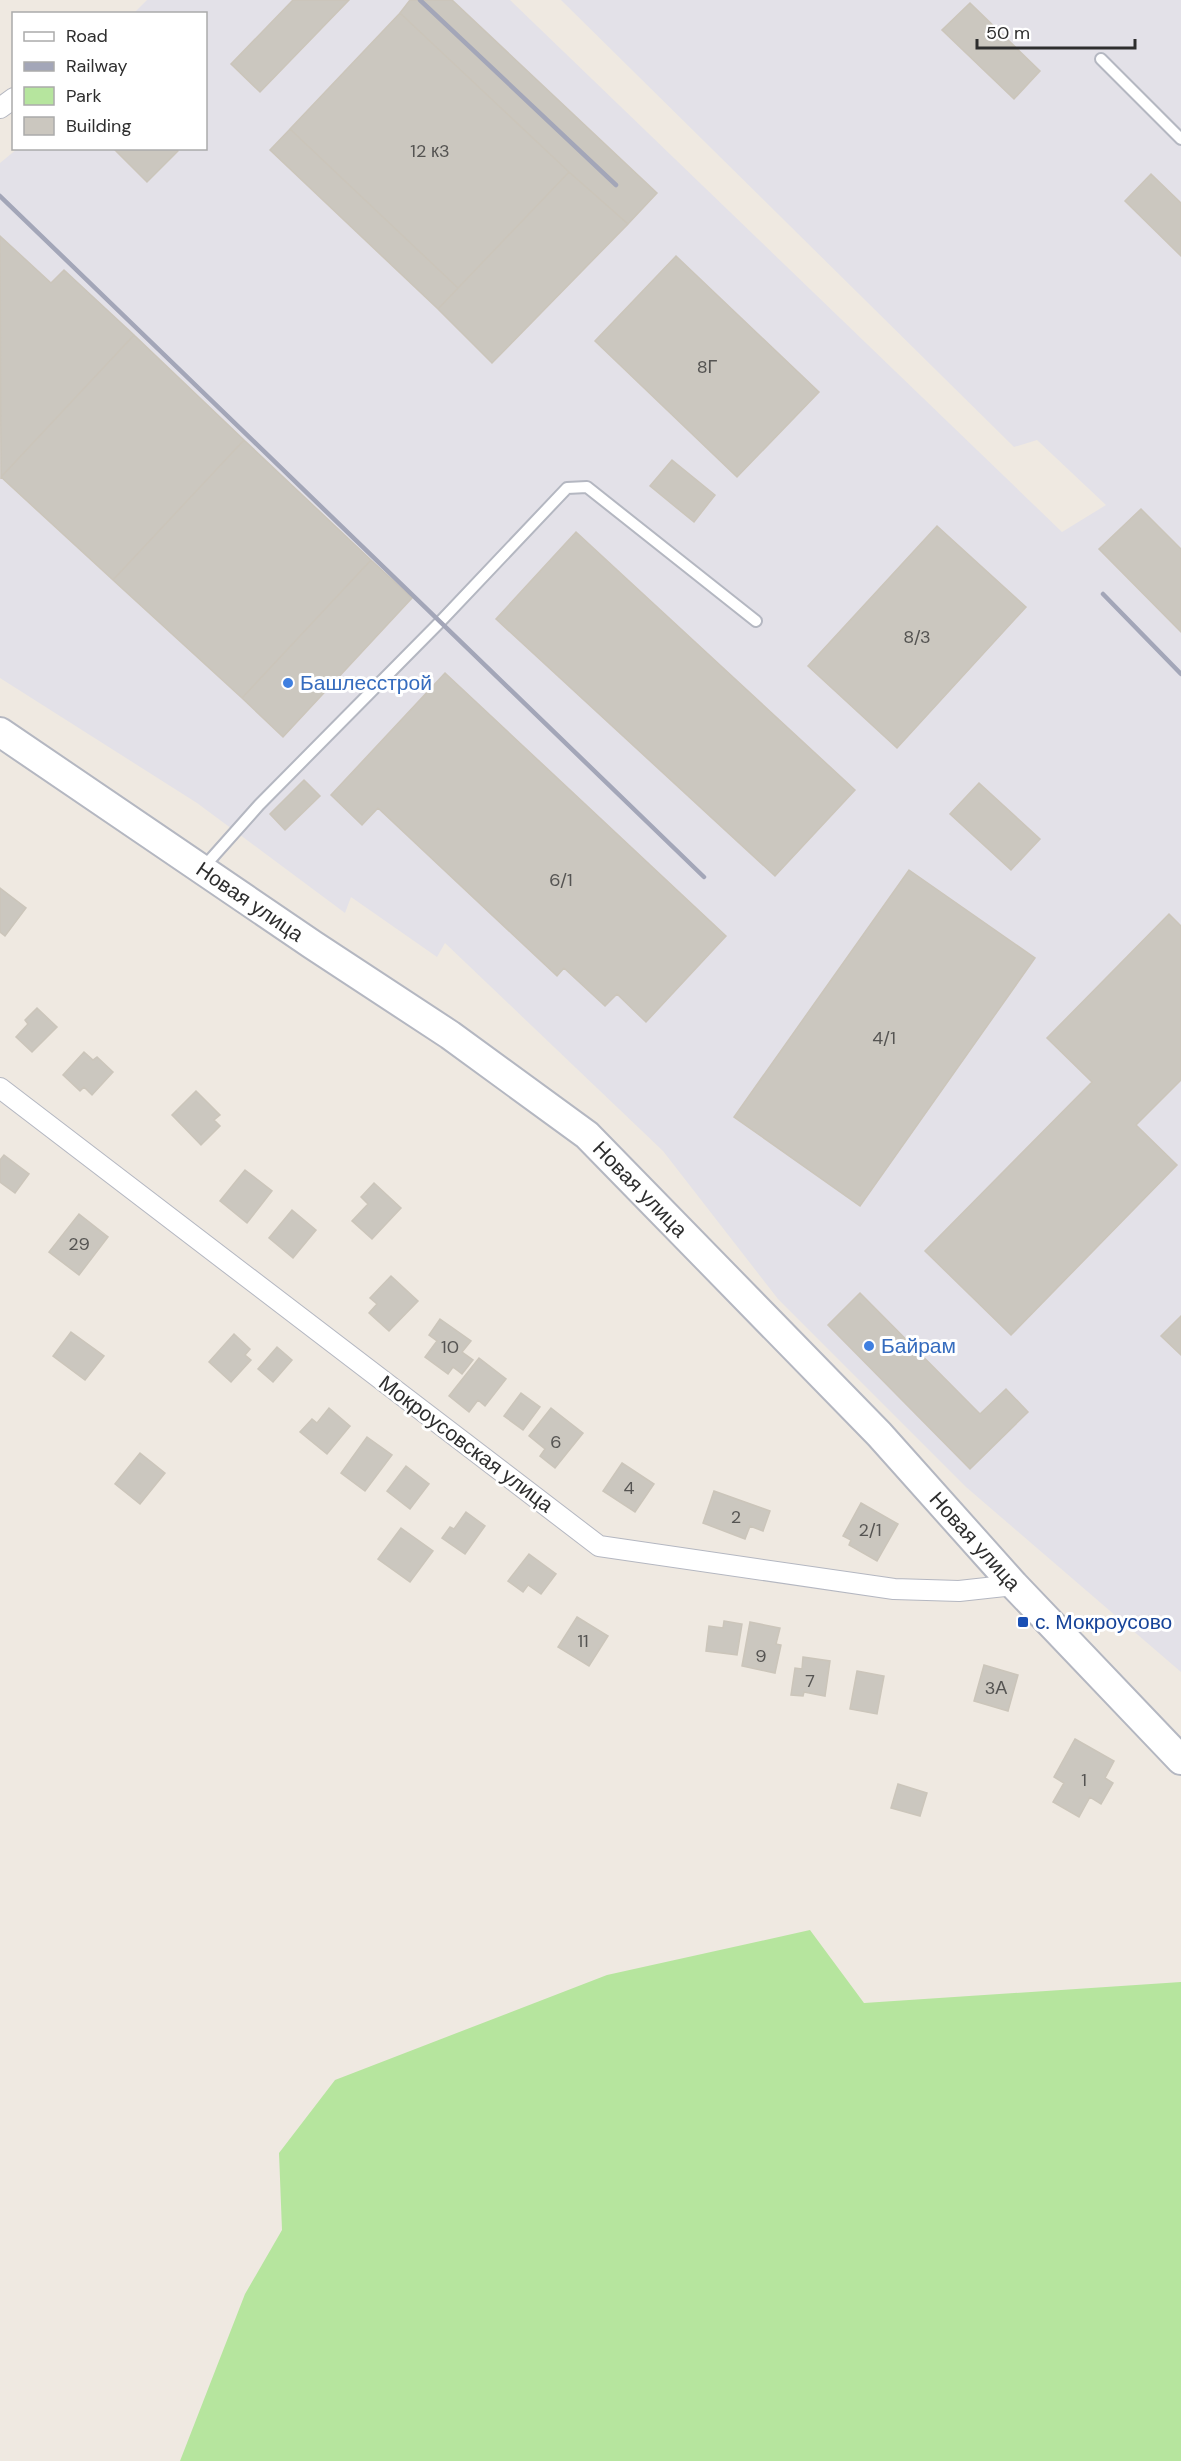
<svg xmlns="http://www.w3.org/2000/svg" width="1181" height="2461" font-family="'DM Sans',sans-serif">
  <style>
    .industrial { fill: #e3e1e8 }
    .green { fill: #b6e59e }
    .building { fill: #cbc7bf; stroke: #cbc5ba; stroke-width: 1.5 }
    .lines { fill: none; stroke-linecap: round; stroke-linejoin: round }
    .service-casing { stroke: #b4b7c1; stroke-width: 14 }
    .minor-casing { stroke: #b4b7c1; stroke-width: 22 }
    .secondary-casing { stroke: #b4b7c1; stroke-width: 32 }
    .service { stroke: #fff; stroke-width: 10 }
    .minor { stroke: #fff; stroke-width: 20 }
    .secondary { stroke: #fff; stroke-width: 28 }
    .rail { stroke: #a3a6b8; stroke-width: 4.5 }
    .shop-dot { fill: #3f7fe0; stroke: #fff; stroke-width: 2 }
    .transit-dot { fill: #1a4fb4; stroke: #fff; stroke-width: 2 }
    .labels { text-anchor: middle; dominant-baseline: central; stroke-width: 6; stroke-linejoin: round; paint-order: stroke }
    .number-label { font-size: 18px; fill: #555452 }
    .shop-label { font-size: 21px; fill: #366cbe; stroke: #fff; text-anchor: start }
    .street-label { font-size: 21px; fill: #2e2e2e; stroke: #fff }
    .transit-label { font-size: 21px; fill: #164399; stroke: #fff; text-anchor: start }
  </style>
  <rect width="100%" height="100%" fill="#efe9e1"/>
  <path class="industrial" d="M147,0H510L1062,532L1106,505L1037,440L1014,447L561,0H1181V1672L966,1487L778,1299L663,1151L445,943L437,957L351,897L345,913L197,803L0,678V163L17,149L206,148V14L134,13Z"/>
  <path class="green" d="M810,1930L864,2003L1181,1982V2461H180L245,2294L282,2230L279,2153L335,2080L607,1975Z"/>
  <path class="building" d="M293,0H349L260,92L231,64Z
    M410,0H452L657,193L628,224L569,172L400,13Z
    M970,3L1040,71L1014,99L942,30Z
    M400,13L569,172L458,288L290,129Z
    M290,129L458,288L438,309L270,150Z
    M113,148H176L178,151L147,182Z
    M569,172L628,224L492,363L438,309Z
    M1151,174L1181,203V256L1125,201Z
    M0,236L51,283L64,270L134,335L1,477Z
    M676,256L819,392L737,477L595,341Z
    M134,335L244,440L113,580L1,477Z
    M244,440L371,560L242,698L113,580Z
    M672,460L715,495L694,522L650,486Z
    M1141,509L1181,549V632L1099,549Z
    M937,526L1026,607L897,748L808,666Z
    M576,532L855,790L775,876L496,619Z
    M371,560L412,598L283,737L242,698Z
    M445,673L726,936L646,1022L617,994L605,1006L564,968L557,976L378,808L362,825L331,795Z
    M304,780L320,796L285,830L270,814Z
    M979,783L1040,839L1011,870L950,814Z
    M909,870L1035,958L860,1206L734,1117Z
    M0,888L26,908L5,936L0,932Z
    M1169,914L1181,926V1080L1136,1125L1177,1165L1011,1335L925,1251L1092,1082L1047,1038Z
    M37,1008L57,1027L32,1052L16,1037L28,1024L25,1020Z
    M84,1052L93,1060L97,1057L113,1072L92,1095L84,1087L80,1091L63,1075Z
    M196,1091L220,1115L214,1120L220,1126L201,1145L172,1115Z
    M4,1155L29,1174L15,1193L0,1182V1160Z
    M245,1170L272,1191L247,1223L220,1201Z
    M374,1183L401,1208L372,1239L352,1221L368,1204L361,1197Z
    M292,1210L316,1230L293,1258L269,1238Z
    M79,1214L108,1237L79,1275L49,1252Z
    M391,1276L418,1301L389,1331L369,1313L377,1304L370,1298Z
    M860,1293L980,1414L1006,1389L1028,1412L970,1469L828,1325Z
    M1181,1316V1355L1161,1336Z
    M440,1319L471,1341L462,1352L473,1360L462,1374L453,1367L448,1374L425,1357L437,1341L429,1335Z
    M71,1332L104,1356L85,1380L53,1356Z
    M234,1334L250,1349L245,1355L251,1360L231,1382L209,1362Z
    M277,1347L292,1360L273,1382L258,1369Z
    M479,1358L506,1379L485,1406L478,1400L469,1412L449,1396Z
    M521,1393L540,1407L523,1430L504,1416Z
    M329,1408L350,1426L327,1454L300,1432L312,1419L317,1423Z
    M551,1408L583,1433L555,1468L540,1456L545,1449L529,1436Z
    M367,1437L392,1455L365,1491L341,1473Z
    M140,1453L165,1473L140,1504L115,1484Z
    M622,1463L654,1484L635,1512L603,1491Z
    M406,1466L429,1484L410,1509L387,1491Z
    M714,1491L770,1511L763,1531L750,1526L745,1539L703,1523Z
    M861,1503L898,1524L877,1561L849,1545L851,1540L843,1536Z
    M466,1512L485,1526L465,1554L442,1538L450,1527L454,1529Z
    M401,1528L433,1551L410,1582L378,1559Z
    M529,1554L556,1574L541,1594L528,1585L523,1592L508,1581Z
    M577,1617L608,1636L589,1666L558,1647Z
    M724,1621L742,1624L737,1655L706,1651L709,1626L723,1628Z
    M750,1622L780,1628L776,1644L781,1645L775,1673L742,1666Z
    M803,1657L830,1661L825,1696L804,1692L803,1696L791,1695L795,1668L802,1669Z
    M984,1665L1018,1675L1008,1711L974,1701Z
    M857,1671L884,1676L877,1714L850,1709Z
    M1075,1739L1114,1761L1105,1778L1113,1783L1101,1804L1090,1797L1079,1817L1053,1802L1064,1783L1054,1777Z
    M898,1784L927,1793L920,1816L891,1808Z"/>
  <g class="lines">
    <g class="service-casing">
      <path id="service" d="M1101,59L1181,139
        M202,869L259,805L440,622L567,488L587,487L756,621"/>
    </g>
    <g class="minor-casing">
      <path id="minor" d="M0,108L14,98
        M0,1088L599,1546L894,1589L959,1591L1014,1585"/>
    </g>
    <g class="secondary-casing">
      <g id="secondary">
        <path id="s1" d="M0,732L313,945L450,1035L587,1135L879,1434L1014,1585L1181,1760"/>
      </g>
    </g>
    <use href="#service" class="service"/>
    <use href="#minor" class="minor"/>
    <use href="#secondary" class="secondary"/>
    <path class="rail" d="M420,0L616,185
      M0,196L704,877
      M1103,594L1181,674"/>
  </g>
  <g class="shop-dot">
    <circle cx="288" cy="683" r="6"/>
    <circle cx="869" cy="1346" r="6"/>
  </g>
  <rect class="transit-dot" x="1017" y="1616" width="12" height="12" rx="3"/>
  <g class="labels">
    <g class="number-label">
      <text x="430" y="151">12 к3</text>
      <text x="707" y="367">8Г</text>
      <text x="917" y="637">8/3</text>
      <text x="561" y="880">6/1</text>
      <text x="884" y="1038">4/1</text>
      <text x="79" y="1244">29</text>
      <text x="450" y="1347">10</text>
      <text x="556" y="1442">6</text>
      <text x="629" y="1488">4</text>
      <text x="736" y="1517">2</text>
      <text x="870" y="1530">2/1</text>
      <text x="583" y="1641">11</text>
      <text x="761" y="1656">9</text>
      <text x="810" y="1681">7</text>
      <text x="996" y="1688">3А</text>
      <text x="1084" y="1780">1</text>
    </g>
    <g class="shop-label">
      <text x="300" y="683">Башлесстрой</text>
      <text x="881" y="1346">Байрам</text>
    </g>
    <g class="street-label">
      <text stroke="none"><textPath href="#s1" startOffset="302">Новая улица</textPath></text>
      <text stroke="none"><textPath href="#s1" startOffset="788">Новая улица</textPath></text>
      <text transform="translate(466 1444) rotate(37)">Мокроусовская улица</text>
      <text stroke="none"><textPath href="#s1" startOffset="1274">Новая улица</textPath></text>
    </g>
    <g class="transit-label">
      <text x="1035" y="1622">с. Мокроусово</text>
    </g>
  </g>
  <rect x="12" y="12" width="195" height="138" fill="#ffffff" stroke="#ababab" stroke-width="1.5"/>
  <rect x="24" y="32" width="30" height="9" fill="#ffffff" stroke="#ababab" stroke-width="1.5"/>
  <text x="66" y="42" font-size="18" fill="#2e2e2e">Road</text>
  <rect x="24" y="62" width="30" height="9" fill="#a3a6b8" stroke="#ababab" stroke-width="1.5"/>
  <text x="66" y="72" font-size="18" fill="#2e2e2e">Railway</text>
  <rect x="24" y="87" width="30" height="18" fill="#b6e59e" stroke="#ababab" stroke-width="1.5"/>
  <text x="66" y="102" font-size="18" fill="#2e2e2e">Park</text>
  <rect x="24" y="117" width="30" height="18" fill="#cbc7bf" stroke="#ababab" stroke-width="1.5"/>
  <text x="66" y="132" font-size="18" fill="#2e2e2e">Building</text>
  <path d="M977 39v9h158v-9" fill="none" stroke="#2e2e2e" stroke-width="3"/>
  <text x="986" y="39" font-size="18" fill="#2e2e2e" stroke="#ffffff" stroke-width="4.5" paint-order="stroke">50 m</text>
</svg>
